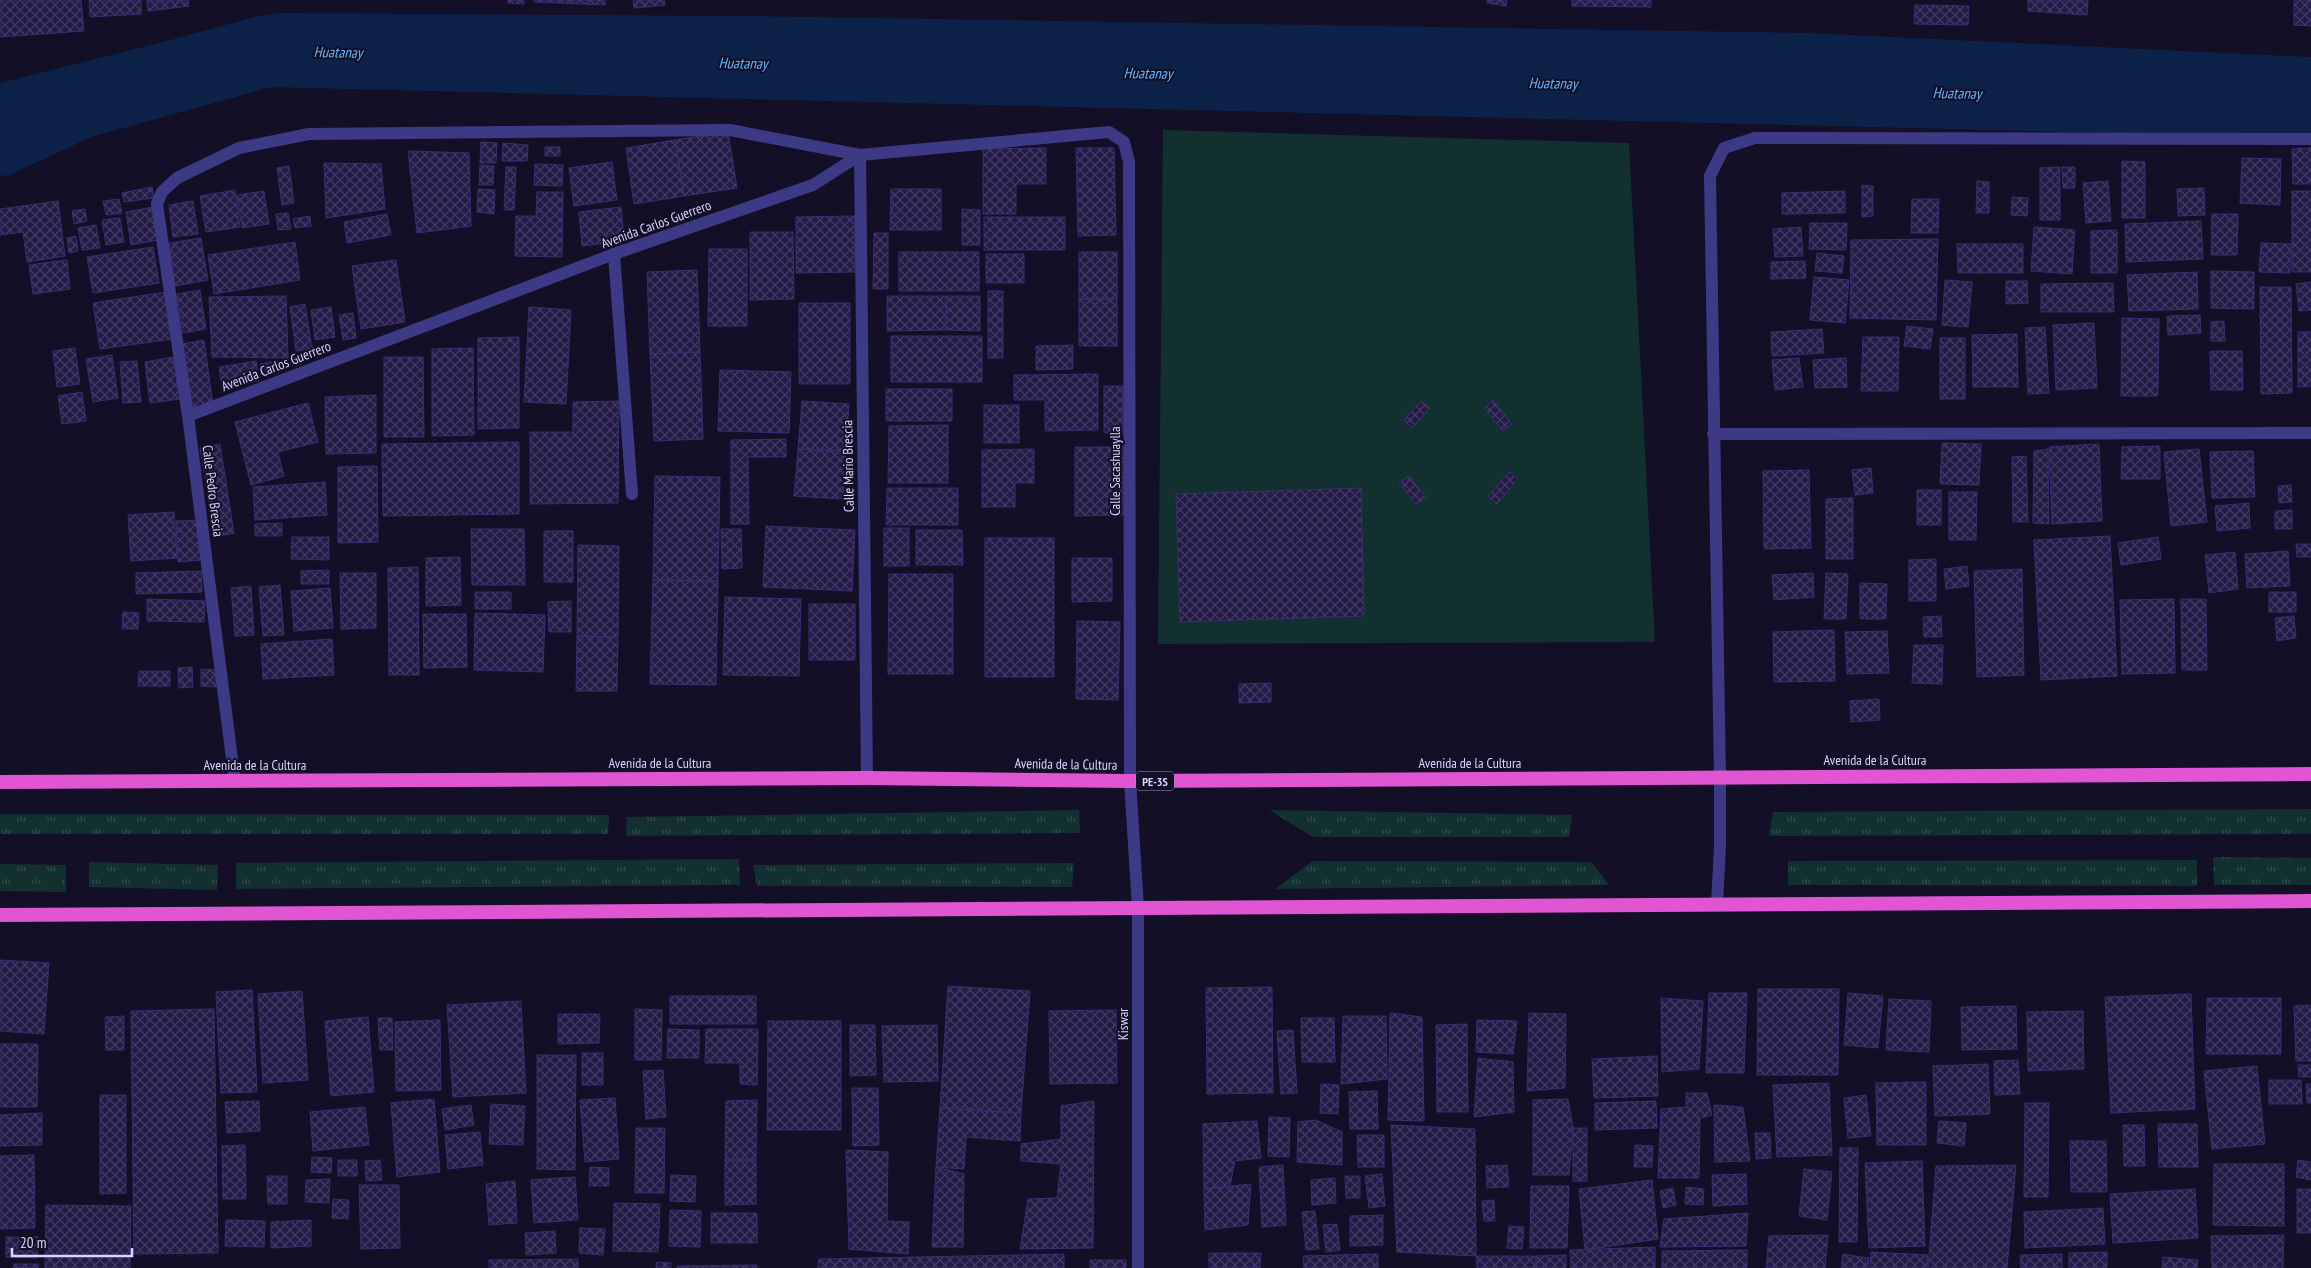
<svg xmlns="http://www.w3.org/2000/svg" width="2311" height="1268" font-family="'PT Sans Narrow',sans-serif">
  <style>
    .grass { fill: url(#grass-tufts) }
    .park { fill: #12302f }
    .water { fill: #0c2248 }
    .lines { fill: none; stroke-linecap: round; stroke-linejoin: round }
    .river { stroke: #0c2248; stroke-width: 72 }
    .building { fill: url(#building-cross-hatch); stroke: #3b2d73 }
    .service { stroke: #3d3a85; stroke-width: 12 }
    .minor { stroke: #3d3a85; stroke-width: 12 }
    .trunk { stroke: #e055d1; stroke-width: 14 }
    .labels { text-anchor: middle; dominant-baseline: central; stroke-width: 4; stroke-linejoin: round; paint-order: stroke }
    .shield { fill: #130f26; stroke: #9e99be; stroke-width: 1 }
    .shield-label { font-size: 12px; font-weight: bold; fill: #d9d4ff }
    .street-label { font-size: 14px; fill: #d9d4ff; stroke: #130f26 }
    .water-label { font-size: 15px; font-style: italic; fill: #62b6ff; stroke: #130f26 }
  </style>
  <defs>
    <pattern id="grass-tufts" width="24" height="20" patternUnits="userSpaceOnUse" patternTransform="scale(1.25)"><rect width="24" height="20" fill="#12302f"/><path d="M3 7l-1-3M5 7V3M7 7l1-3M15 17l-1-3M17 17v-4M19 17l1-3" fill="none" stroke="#344d4e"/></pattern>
    <pattern id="building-cross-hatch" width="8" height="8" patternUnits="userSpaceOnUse" patternTransform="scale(1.25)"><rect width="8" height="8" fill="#241b47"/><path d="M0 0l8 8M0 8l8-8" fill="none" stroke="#433b63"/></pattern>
  </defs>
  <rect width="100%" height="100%" fill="#130f26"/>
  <path class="grass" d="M2311,809V834L1769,836L1773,812Z
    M1079,810L1080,833L626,836L627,817Z
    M1269,810L1572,815L1569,837H1313Z
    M0,814L609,815L608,834H0Z
    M2213,857L2311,858V885H2214Z
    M739,859L740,885L236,889V863Z
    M2197,860V886L1788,885V861Z
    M1313,861L1592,862L1609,885L1275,889Z
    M89,862L218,865L217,890L89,887Z
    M1074,863L1072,887L757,886L753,865Z
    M0,864L66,865V892L0,891Z"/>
  <path class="park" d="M1163,130L1629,143L1655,642L1158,644Z"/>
  <path class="water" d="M277,13L748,16L1808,33L2311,57V102L266,51L79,103L0,140V83Z"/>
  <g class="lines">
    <path class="river" d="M0,140L79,103L266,51L2311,102"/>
  </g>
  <path class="building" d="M0,0H81L84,31L0,37Z
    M89,0H141V14L90,17Z
    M147,0H188L189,6L148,11Z
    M508,0H524V4L508,3Z
    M534,0H605V5L534,2Z
    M633,0H664L665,5L634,8Z
    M1487,0H1507L1506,6L1487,3Z
    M1572,0H1651V7L1572,6Z
    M2028,0H2088L2087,15L2028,11Z
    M2294,0H2311V26L2294,25Z
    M1915,5L1969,6L1968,25L1914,24Z
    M728,132L737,188L684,196L675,140Z
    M675,140L684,196L634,204L626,148Z
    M481,142L497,143L496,163H480Z
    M503,143L528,145L527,161H502Z
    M545,147H560V156H545Z
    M1046,148V184H1016V214H983V149Z
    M1076,148H1114L1116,235L1078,236Z
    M2311,148V184H2293L2292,149Z
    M408,151L469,153L471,226L417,233Z
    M2242,158L2281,159L2280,205L2240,203Z
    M2122,161L2145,162V218H2122Z
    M612,162L617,200L574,206L569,168Z
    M324,163L381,164L385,209L326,218Z
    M535,164L563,165L562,186L534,185Z
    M480,165L494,166L493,185H479Z
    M289,166L294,203L282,205L277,168Z
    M506,167H516L514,210H504Z
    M2060,167V220H2040V168Z
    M2062,167H2075V188H2063Z
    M1977,181L1989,182V213H1976Z
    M2108,181L2111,221L2086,223L2083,183Z
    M1862,185L1873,186V216L1862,217Z
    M152,187L154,198L124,202L122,193Z
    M2204,188L2205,215L2178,216L2177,189Z
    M478,189L495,190L494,214L477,212Z
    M891,189H941V230H890Z
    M235,190L240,227L206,232L200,196Z
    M264,191L269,224L242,228L237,195Z
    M1845,191V213L1782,214V193Z
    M2292,191H2311V272H2292Z
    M537,192H563L562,257L515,256L516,216H536Z
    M2012,197L2028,198L2027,216L2011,215Z
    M119,199L122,213L106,215L103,201Z
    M1912,199H1939L1938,233H1911Z
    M58,201L65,256L27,262L23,232L0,235V209Z
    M193,201L198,234L173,237L169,205Z
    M153,207L158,240L131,245L126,212Z
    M621,207L624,241L582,246L579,212Z
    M85,209L87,221L74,224L72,211Z
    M962,209L980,210V245H962Z
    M288,213L291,229L278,230L276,214Z
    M387,214L391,235L347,243L344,222Z
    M2212,214H2238L2237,255H2211Z
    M310,216L311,226L295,228L293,219Z
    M855,216V272L796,273V217Z
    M984,217H1065V250H984Z
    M120,218L124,242L106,245L102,220Z
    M2201,221L2203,259L2126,262L2125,224Z
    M1810,223H1847L1846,250L1809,249Z
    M96,225L100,248L82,250L78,228Z
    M1801,227L1803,256L1775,257L1773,229Z
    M2034,227L2075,230L2072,274L2031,271Z
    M2117,230V273H2091V231Z
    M750,232H793L794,299L750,300Z
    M874,233H888V289H873Z
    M76,236L78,251L69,253L67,238Z
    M201,238L208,280L175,286L169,243Z
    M1938,239L1936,320L1850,318L1851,240Z
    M295,242L300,280L214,294L208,255Z
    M2261,243L2291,244L2290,273L2259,272Z
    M1957,244H2023V273H1958Z
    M153,247L159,283L93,293L87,257Z
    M709,249H747V326H708Z
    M899,252H979V291H899Z
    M1079,252H1117V299H1079Z
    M1817,253L1844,256L1842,273L1815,271Z
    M986,254H1024V283H986Z
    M67,260L70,289L33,294L29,265Z
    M396,260L405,322L361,329L352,266Z
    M1805,261L1806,278L1771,279V262Z
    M697,270L700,352L650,354L647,272Z
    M2211,271L2254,272V309L2211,308Z
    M2197,272L2198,309L2129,311L2127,275Z
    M1814,277L1849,280L1845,323L1810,320Z
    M1945,280L1972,282L1968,327L1942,325Z
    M2006,281H2027L2028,303L2006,304Z
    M2311,282V310L2299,311L2296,284Z
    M2113,283L2114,312H2041V284Z
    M2260,287H2291L2292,393L2261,394Z
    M200,290L206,329L183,333L177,294Z
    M988,291H1003V358H988Z
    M166,292L173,339L100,349L93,303Z
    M286,296L288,358L212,357L209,297Z
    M887,296H946V330L887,331Z
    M946,296H980V331L946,330Z
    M1079,299H1117V346H1079Z
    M799,303H850V384H799Z
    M305,304L312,349L296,351L290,307Z
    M331,307L335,337L315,340L311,310Z
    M529,307L571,310L566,404L524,402Z
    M353,313L356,338L343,340L339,315Z
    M2200,315L2201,333L2168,335L2167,316Z
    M2122,318L2159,319L2158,396H2121Z
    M2224,321L2225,341H2211V322Z
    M2094,323L2097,388L2056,390L2053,325Z
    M1907,326L1933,329L1930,349L1904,346Z
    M2045,327L2049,393L2028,394L2025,328Z
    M1822,329L1824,353L1772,356L1771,332Z
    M2298,332H2311V386L2298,387Z
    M2017,334L2018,387H1973L1972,335Z
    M891,336H982V382H891Z
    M519,337V428L478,429V338Z
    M1863,337H1899L1898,391H1861Z
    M1940,338H1965V399H1940Z
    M204,340L213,405L190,409L181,344Z
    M1073,345V369L1036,370V346Z
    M75,348L80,384L57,387L53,351Z
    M473,348L474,435L432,436V349Z
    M2210,351H2242L2243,390H2211Z
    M700,352L703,439L654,441L650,354Z
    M112,355L118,398L93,402L86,359Z
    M173,357L180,399L150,403L145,362Z
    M384,357H423L424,437H384Z
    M1799,358L1803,387L1775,390L1772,360Z
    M1846,358L1847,387L1815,388L1813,360Z
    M137,361L141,402L123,403L120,362Z
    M256,361L259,381L222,387L219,367Z
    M278,361L279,371L262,374L260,364Z
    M720,370L791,372L789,433L718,431Z
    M1098,374V430L1045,431V400H1014V375Z
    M1104,386H1123V433H1104Z
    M886,389H952V421H886Z
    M82,392L86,421L62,424L58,396Z
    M376,395V453L326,454L325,397Z
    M1493,400L1512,424L1503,431L1484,408Z
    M619,401L618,503L530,504V432H573V402Z
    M802,401L849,404L846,451L798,449Z
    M1421,401L1430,408L1412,428L1404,420Z
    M308,403L318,442L278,452L284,476L251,485L235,422Z
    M984,405H1019V443H984Z
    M948,425V483H888L889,426Z
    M786,439V457H748L749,524H731V440Z
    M519,442V514L383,516L382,444Z
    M1942,443L1981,444L1979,485L1940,484Z
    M220,444L234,533L215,537L200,448Z
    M2099,444L2102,521L2052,524L2049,447Z
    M2160,446V479H2121L2122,447Z
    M1075,447H1124L1123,515L1075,516Z
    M798,449L846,451L843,499L794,496Z
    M1034,449V483H1015V507H982V450Z
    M2048,449L2049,524L2033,523L2034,451Z
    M2199,449L2207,522L2171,526L2164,452Z
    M2253,451L2255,497L2212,498L2210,452Z
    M2026,456L2028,522H2013L2012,457Z
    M377,466L378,542L338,543V467Z
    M1871,468L1873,493L1855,495L1852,470Z
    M1809,470L1811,548L1764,549L1763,471Z
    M1509,472L1518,479L1497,504L1488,496Z
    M655,476L720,477L718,581L653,580Z
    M1409,476L1426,497L1416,504L1399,483Z
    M325,482L327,515L255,520L253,487Z
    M2291,485L2292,502L2279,503L2278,486Z
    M887,488H958V525H886Z
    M1361,488L1364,616L1180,622L1176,494Z
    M1917,490H1941V525H1917Z
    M1949,492H1977L1976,540H1949Z
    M1853,498V559H1826V499Z
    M2249,503L2250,528L2217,531L2215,506Z
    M2292,510V529H2275V511Z
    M174,512L177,558L131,561L128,515Z
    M199,520L201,560L178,562L176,521Z
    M282,523V536H255V524Z
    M766,526L855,530L852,591L763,587Z
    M884,528H909V566H884Z
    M471,529H524L525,585H472Z
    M721,529H741L742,568L722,569Z
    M916,530H962L963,565H916Z
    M544,531H573V582H544Z
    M2110,536L2117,676L2041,680L2034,540Z
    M292,537H329V560L291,559Z
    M2158,537L2161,559L2121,565L2118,543Z
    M985,538H1054V677H985Z
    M2296,544H2311V557H2297Z
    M578,545L619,546L618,637L577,636Z
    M2288,551L2290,586L2247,588L2245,554Z
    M2235,552L2238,589L2209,593L2205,555Z
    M460,557L461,605L426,606V558Z
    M1072,558H1112V601L1072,602Z
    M1936,559V601H1909V560Z
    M1967,566L1969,586L1946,589L1944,569Z
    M418,567L419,675H389L388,568Z
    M2022,569L2024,675L1977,677L1974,571Z
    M329,570V584H301V571Z
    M201,571L202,592L136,594V573Z
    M340,573H376V628L341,629Z
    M1813,573L1814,597L1774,600L1772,575Z
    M1826,573L1848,574L1846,619H1824Z
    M889,574H953V674H888Z
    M653,580L718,581L716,685L650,684Z
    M1860,583L1887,584L1886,619H1860Z
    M280,585L284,635L263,636L259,587Z
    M251,586L254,635L235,636L231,588Z
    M330,588L333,628L294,631L291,591Z
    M475,592H511V609H475Z
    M2269,592H2296V612H2269Z
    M725,597L801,599L799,676L723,675Z
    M147,599L205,601L204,622L147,621Z
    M2174,599L2175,673L2122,674L2120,600Z
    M2181,599H2206L2207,670H2182Z
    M571,601V632H549L548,602Z
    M809,604H855V660H809Z
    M123,612L139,613L138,629H122Z
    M475,613L545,615L543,672L474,670Z
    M423,614H466L467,667L424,668Z
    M1941,616L1942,637H1924L1923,617Z
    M2294,616L2296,638L2277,641L2275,618Z
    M1077,621L1120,622L1118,700L1076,699Z
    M1834,630L1835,681L1774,682L1773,632Z
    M1887,631L1889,673L1847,674L1845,632Z
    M577,636L618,637L617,691H576Z
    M332,639L334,675L263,679L261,644Z
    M1914,645H1943L1942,684L1912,683Z
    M192,667L193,687L179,688L178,668Z
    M201,669L216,670V687L201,686Z
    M139,671H170V686H138Z
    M1271,683V702L1239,703V684Z
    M1879,699L1880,720L1851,722L1850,701Z
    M0,960L49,963L44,1034L0,1031Z
    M948,986L1030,991L1021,1113L940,1108Z
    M1272,987L1273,1093L1207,1094L1206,988Z
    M1758,989H1839L1838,1075H1757Z
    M252,990L257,1092L221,1093L216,992Z
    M302,991L308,1080L263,1083L258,994Z
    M1709,993H1747L1744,1073H1706Z
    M1848,993L1883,996L1878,1048L1844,1045Z
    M2191,994L2195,1109L2111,1113L2105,997Z
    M670,996H756V1024H670Z
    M1661,998L1703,1001L1699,1069L1662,1072Z
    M2207,998H2281V1054H2206Z
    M1889,999L1931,1001L1929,1052L1886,1050Z
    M521,1001L526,1093L453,1097L447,1005Z
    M2311,1005V1061H2296L2294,1006Z
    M2016,1006L2017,1049L1962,1050L1961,1007Z
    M214,1009L218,1253L134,1254L131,1011Z
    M635,1009L662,1010L661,1060H635Z
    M1116,1010L1117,1083L1050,1084L1049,1011Z
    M2083,1011L2084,1069L2028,1071L2027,1012Z
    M1390,1013L1422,1017L1424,1121L1388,1120Z
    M1529,1013L1566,1014L1565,1088L1527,1091Z
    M558,1014H600L599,1043L558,1044Z
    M124,1016V1050H106L105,1017Z
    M1343,1016H1386L1387,1079L1341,1084Z
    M368,1017L374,1092L331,1096L325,1021Z
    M378,1018H392L393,1050H380Z
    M1301,1018H1334L1335,1062H1302Z
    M440,1020L441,1090L396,1091L395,1022Z
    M1477,1020L1517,1021L1513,1054L1476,1052Z
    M768,1021H841V1130H767Z
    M1467,1024L1468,1112H1437L1436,1025Z
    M850,1025H875L876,1075L850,1076Z
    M937,1025L938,1081L884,1082L882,1026Z
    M668,1029L699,1030V1058H667Z
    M706,1029H758L757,1085L740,1084V1063H705Z
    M1293,1030L1297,1093L1281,1094L1277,1031Z
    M0,1044H38L37,1107H0Z
    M582,1053H603V1085H582Z
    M537,1055H576L575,1170L537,1169Z
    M1657,1056L1658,1096L1594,1098L1592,1059Z
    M1478,1058L1513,1062L1514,1112L1474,1117Z
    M2018,1060L2020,1094L1995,1095L1994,1061Z
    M1988,1064L1990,1114L1935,1116L1933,1066Z
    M2298,1065H2311V1077H2299Z
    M2257,1066L2265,1144L2212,1149L2204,1071Z
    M663,1070L666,1117L646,1119L643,1071Z
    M2269,1080H2301L2302,1104H2269Z
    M1926,1082V1145H1877L1876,1083Z
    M1829,1083L1832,1155L1777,1157L1773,1085Z
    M1321,1084L1339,1085L1338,1114L1320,1113Z
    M2306,1084H2311V1103H2307Z
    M852,1088H878L879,1145L853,1146Z
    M1377,1091L1378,1129H1350L1349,1092Z
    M1686,1093H1707L1712,1115L1700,1118L1699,1178H1658L1661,1109L1686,1107Z
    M100,1095H126V1193L100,1194Z
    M1866,1095L1871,1136L1848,1138L1844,1098Z
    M615,1098L619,1159L585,1162L580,1100Z
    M434,1099L440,1172L397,1177L391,1103Z
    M1568,1099L1573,1128L1569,1175H1533V1100Z
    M757,1100L756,1160H725L726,1101Z
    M259,1101L260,1131L227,1133L225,1102Z
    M1094,1101L1093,1248L1020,1249L1028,1199L1057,1198L1061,1164L1021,1161V1144L1061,1139V1106Z
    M1656,1101L1657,1128L1595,1130V1103Z
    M2025,1103H2049L2048,1197H2024Z
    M491,1104L525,1106L523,1145L489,1144Z
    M471,1105L474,1125L445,1130L442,1109Z
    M1714,1105L1743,1107L1750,1161L1715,1162Z
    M365,1107L369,1145L313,1151L310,1112Z
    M940,1108L1021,1113L1020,1141L966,1137L964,1169L936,1167Z
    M42,1113V1145L0,1146V1115Z
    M1269,1117L1290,1118L1289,1157L1268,1156Z
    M1316,1120L1342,1132V1165L1297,1162L1298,1122Z
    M1257,1121L1261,1158L1235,1161L1230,1186L1204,1189L1203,1124Z
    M1939,1121L1966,1123L1964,1146L1937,1143Z
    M2158,1124H2197L2198,1167H2159Z
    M1391,1125L1475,1129L1476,1256L1397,1252Z
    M2123,1125H2144L2145,1166H2124Z
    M636,1128H665L664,1193H635Z
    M1573,1128H1587V1181H1573Z
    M480,1132L483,1165L448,1169L445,1135Z
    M1755,1133H1770L1771,1158L1756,1159Z
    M1357,1135H1384V1167H1358Z
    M2070,1141H2106L2107,1192H2071Z
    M245,1145L246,1199H223L222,1146Z
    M1635,1145L1653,1146L1652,1167H1634Z
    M1840,1148H1858L1857,1242H1839Z
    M846,1150L888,1152L887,1221L909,1222L908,1254L849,1249Z
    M34,1155L35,1228L0,1229V1156Z
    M312,1157L332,1158L331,1173L311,1172Z
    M338,1160H357V1176H338Z
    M380,1160L382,1180L366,1181L365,1161Z
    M725,1160H756V1204L725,1205Z
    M2298,1160L2311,1162V1180L2296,1177Z
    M1922,1161L1925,1246L1869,1248L1865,1163Z
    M2214,1164H2284V1226L2213,1225Z
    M1283,1165L1286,1225L1262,1227L1259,1167Z
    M1507,1165L1509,1187L1487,1188L1486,1166Z
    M2016,1165L2007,1268H1928L1936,1166Z
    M590,1167L609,1168V1186H589Z
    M936,1167L964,1174L963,1247H932Z
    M1804,1169L1832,1172L1827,1220L1799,1216Z
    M1382,1174L1385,1206L1369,1208L1365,1176Z
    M1746,1174L1747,1204L1713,1206L1712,1175Z
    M671,1175L696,1176L695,1202L670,1201Z
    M267,1176H287V1204H268Z
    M1345,1176H1360V1198H1346Z
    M575,1177L578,1220L534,1223L531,1180Z
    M1335,1178L1336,1203L1312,1205L1311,1180Z
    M330,1179L329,1203L305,1202L306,1180Z
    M1652,1180L1658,1239L1585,1250L1579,1189Z
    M515,1181L517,1223L489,1225L486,1184Z
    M1251,1184L1248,1225L1205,1230L1204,1189Z
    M359,1185H399L400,1248L361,1249Z
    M1531,1186H1569L1567,1248H1530Z
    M1686,1187L1704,1189L1703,1205L1685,1204Z
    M1673,1188L1676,1205L1663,1208L1660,1191Z
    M2195,1189L2198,1238L2113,1243L2110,1194Z
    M2297,1189H2311V1233H2297Z
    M333,1199L349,1200L348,1219L332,1218Z
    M1494,1200L1495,1221H1484L1482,1201Z
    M614,1203L660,1204L658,1252L613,1251Z
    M46,1205L131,1206L130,1268H45Z
    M2103,1208L2105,1244L2025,1248L2024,1212Z
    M670,1210L701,1211L700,1247L669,1246Z
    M1315,1211L1319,1249L1306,1250L1302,1212Z
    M711,1213H757V1243H711Z
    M1748,1213L1746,1246L1660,1247L1664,1219Z
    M1383,1215V1245L1350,1246V1216Z
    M226,1220L265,1221L264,1247L225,1246Z
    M311,1220V1246L271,1248V1222Z
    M1337,1224L1340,1250L1326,1252L1323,1225Z
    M1509,1226L1524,1227L1522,1249L1507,1248Z
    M580,1228L605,1229L603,1255L579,1253Z
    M555,1231L556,1253L526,1255L525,1233Z
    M1828,1235L1825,1268H1766L1769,1236Z
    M2284,1235L2283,1268H2212L2211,1236Z
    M6,1237H38L37,1258L6,1257Z
    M1655,1247V1268H1571L1570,1250Z
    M1747,1250V1268H1662V1251Z
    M1871,1252L1928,1255L1927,1268H1870Z
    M2107,1252V1268H2069V1253Z
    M1209,1253H1261L1260,1268H1209Z
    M1064,1254V1268H818L819,1259Z
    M1378,1254V1268H1304L1303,1256Z
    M1843,1254L1869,1258L1868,1268H1841Z
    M2062,1254V1268H2021L2020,1255Z
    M1566,1255V1268H1536V1256Z
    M1476,1256H1536V1268H1477Z
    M2163,1257L2198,1260L2197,1268H2162Z
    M578,1259V1268H489V1260Z
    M1090,1260H1126V1268H1090Z
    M657,1262L671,1263V1268H656Z
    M14,1264H39L38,1268H13Z
    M757,1265V1268H677V1266Z"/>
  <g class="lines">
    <path class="service" d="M1710,176L1724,148L1755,138L2311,139
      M157,204L162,192L177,178L239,148L309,134L730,130L860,155
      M614,254L632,494"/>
    <path class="minor" d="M860,155L867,778
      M1710,176L1720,777V846L1717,905
      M157,204L188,416L235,782
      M188,416L614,254L813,185L860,155L1109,132L1124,142L1129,162L1130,781L1138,908V1268
      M1713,434L2311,433"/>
    <path class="trunk" d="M0,782L867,778L1130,781L2311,774
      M0,915L2311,901"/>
  </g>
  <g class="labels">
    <rect class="shield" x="1136" y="771.5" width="38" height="19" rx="4"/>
    <g class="shield-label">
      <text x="1155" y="781">PE-3S</text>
    </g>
    <g class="street-label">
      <text transform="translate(656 224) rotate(-20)">Avenida Carlos Guerrero</text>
      <text transform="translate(276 366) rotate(-21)">Avenida Carlos Guerrero</text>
      <text transform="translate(848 466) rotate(-91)">Calle Mario Brescia</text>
      <text transform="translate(1115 471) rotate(-90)">Calle Sacashuaylla</text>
      <text transform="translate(213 491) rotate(83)">Calle Pedro Brescia</text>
      <text x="1875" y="760">Avenida de la Cultura</text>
      <text x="660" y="763">Avenida de la Cultura</text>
      <text x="1470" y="763">Avenida de la Cultura</text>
      <text transform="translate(1066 764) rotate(1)">Avenida de la Cultura</text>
      <text x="255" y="765">Avenida de la Cultura</text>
      <text transform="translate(1123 1024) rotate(-90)">Kiswar</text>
    </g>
    <g class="water-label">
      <text transform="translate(338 52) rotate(1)">Huatanay</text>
      <text transform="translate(743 63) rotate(1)">Huatanay</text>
      <text transform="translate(1148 73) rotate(1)">Huatanay</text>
      <text transform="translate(1553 83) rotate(1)">Huatanay</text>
      <text transform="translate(1957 93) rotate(1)">Huatanay</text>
    </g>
  </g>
  <path d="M12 1248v8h120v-8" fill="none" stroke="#d9d4ff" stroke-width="2.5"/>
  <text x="20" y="1248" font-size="15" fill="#d9d4ff" stroke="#130f26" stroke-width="4" paint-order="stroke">20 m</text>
</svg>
